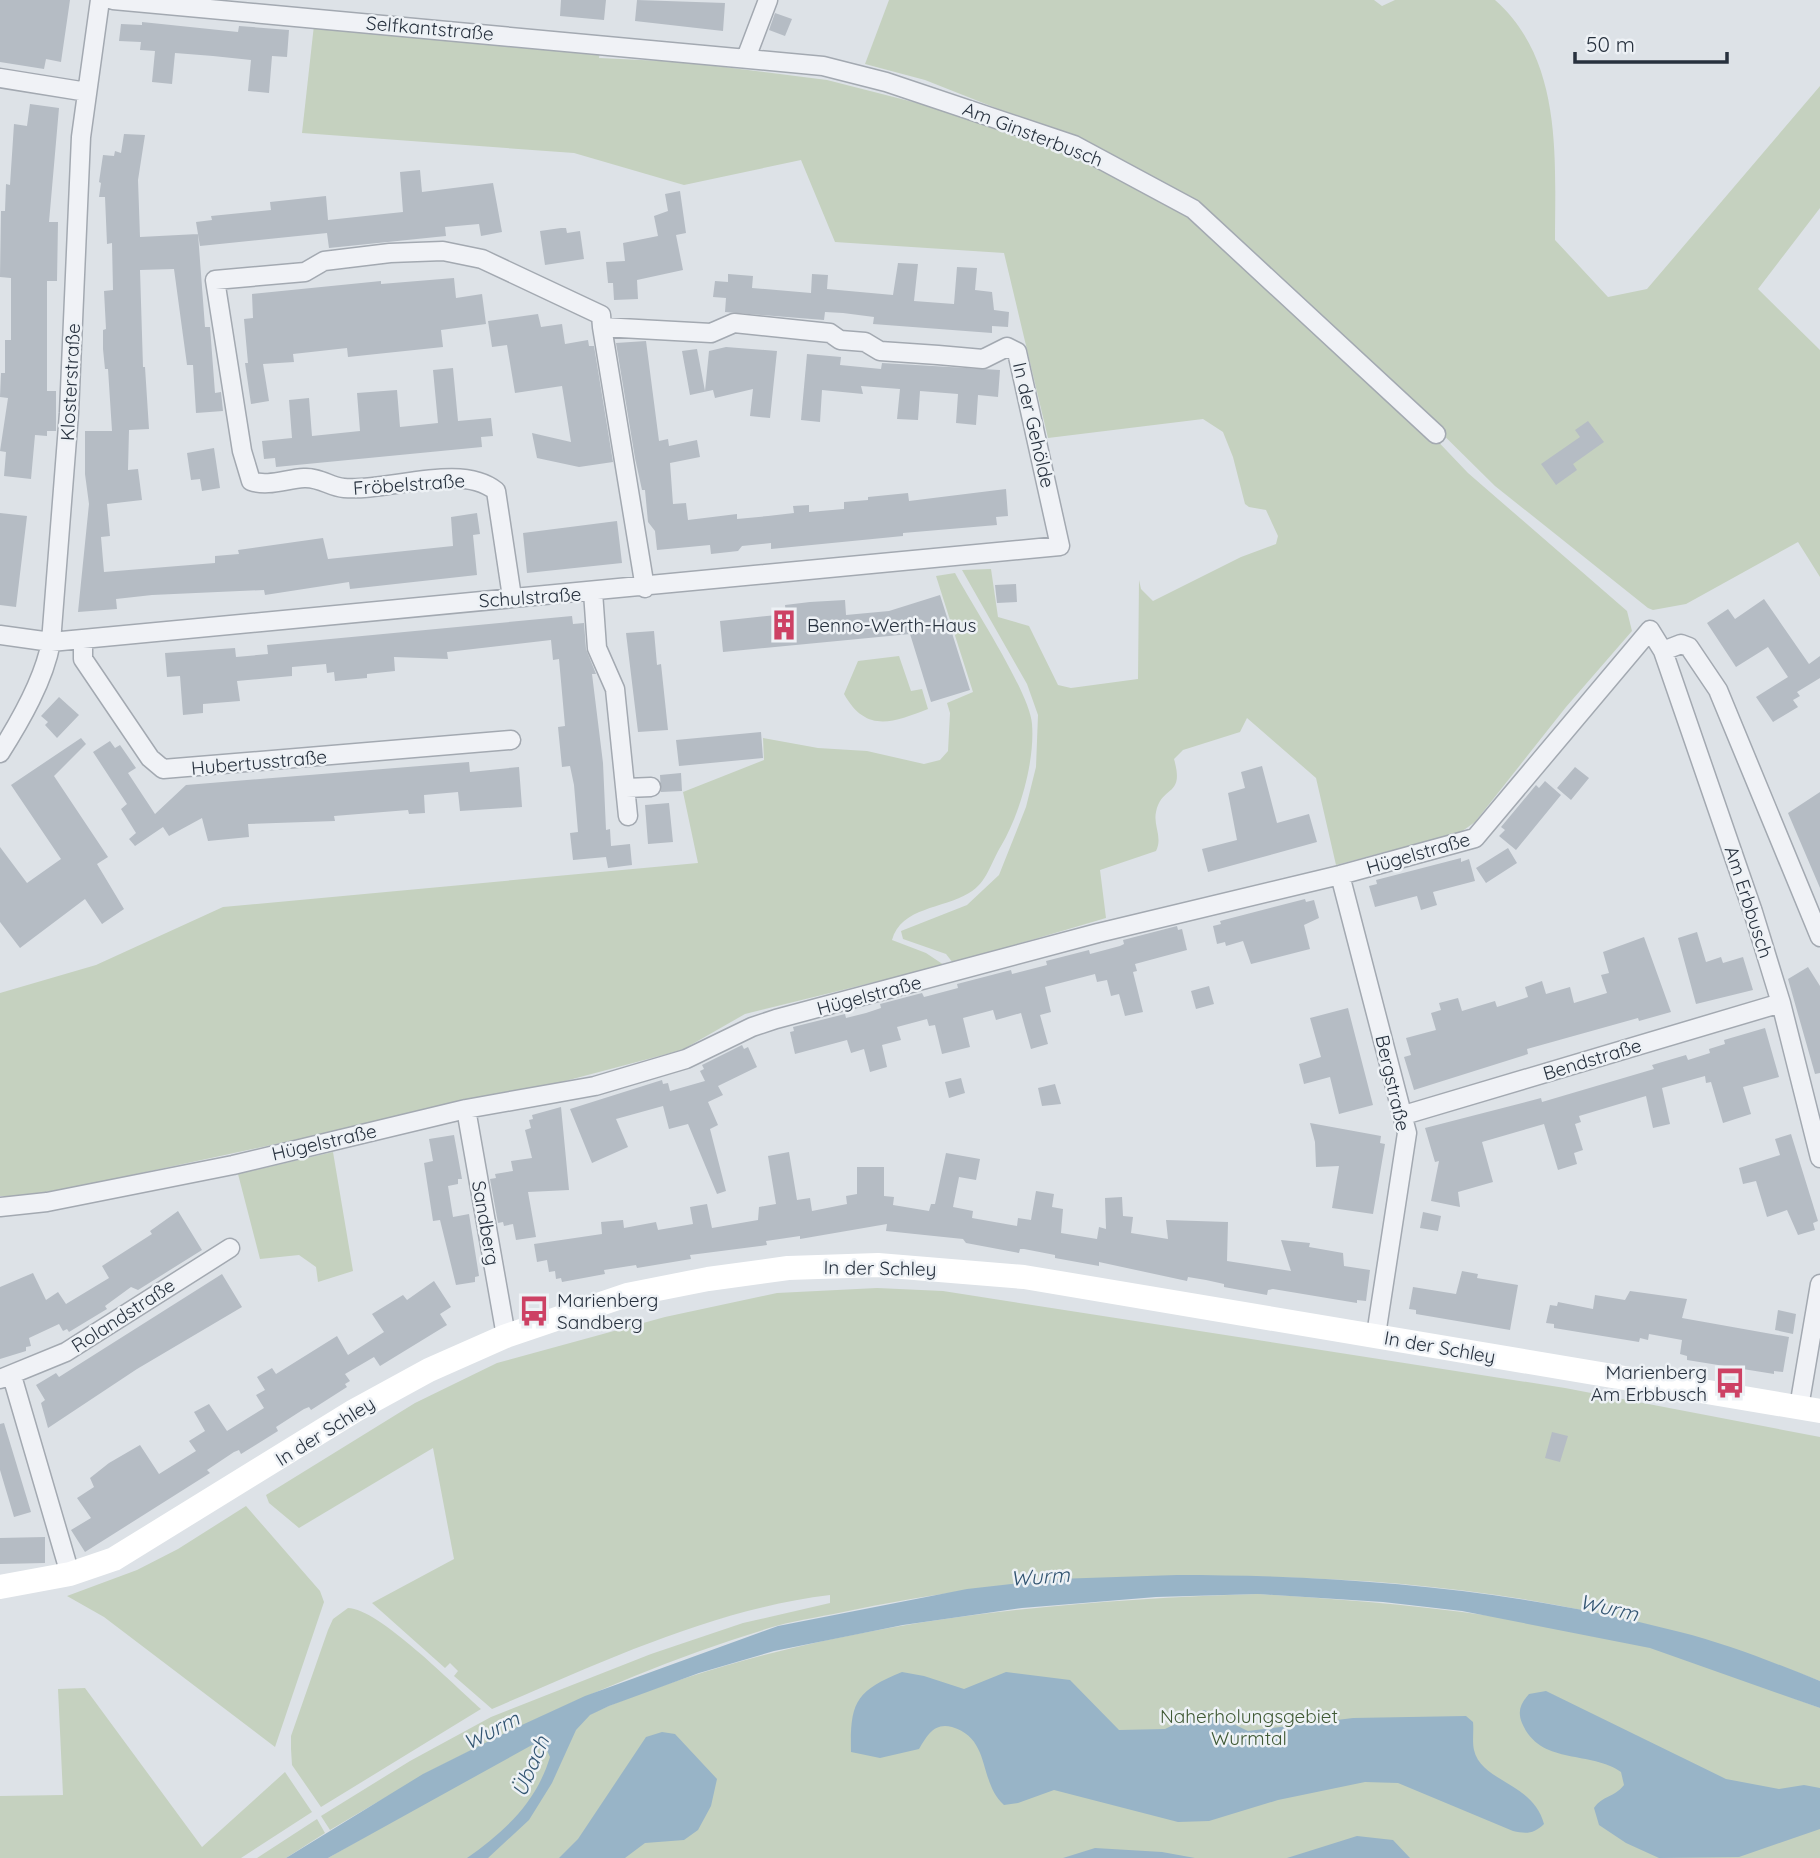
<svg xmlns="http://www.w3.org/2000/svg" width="1820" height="1858" font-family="Quicksand,sans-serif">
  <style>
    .green { fill: #c5d1bf }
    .water { fill: #98b4c7 }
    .building { fill: #b5bcc4 }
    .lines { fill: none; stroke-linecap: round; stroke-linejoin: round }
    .street-casing { stroke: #a3a9b1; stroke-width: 21 }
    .street { stroke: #f0f2f6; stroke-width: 18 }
    .secondary { stroke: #fff; stroke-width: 24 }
    .labels { text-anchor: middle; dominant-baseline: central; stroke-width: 5; stroke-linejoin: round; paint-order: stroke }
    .street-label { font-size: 19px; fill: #27313e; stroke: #edf1f5 }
    .poi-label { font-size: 19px; fill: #27313e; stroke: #edf1f5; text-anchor: start }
    .park-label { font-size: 19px; fill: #3f5934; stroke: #edf1f5 }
    .water-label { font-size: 21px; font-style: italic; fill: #315471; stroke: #edf1f5 }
  </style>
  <rect width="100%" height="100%" fill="#dde2e7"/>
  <path class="green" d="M889,0H1374L1382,6L1395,0H1495C1563,60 1555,158 1555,240L1608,297L1647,289L1820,86V208L1758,289L1820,350V577L1798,542L1686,604L1653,610L1648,608L1495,486L1411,403L1221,227L1074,139L925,80L865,64Z
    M314,25L600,51L599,58L684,62L827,80L976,118L1058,144L1192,214L1427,430L1468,473L1627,611L1632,631L1566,707L1475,822L1461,832L1336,865L1316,778L1247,718L1240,732L1183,750L1174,759C1185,798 1162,784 1156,812C1153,826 1163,837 1156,851L1100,870L1106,918L953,963L946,954L903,939L901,931L967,905L999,875L1026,807L1036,767L1038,715L1027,684L962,570L991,569L998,617L1029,626L1058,685L1071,688L1138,679L1139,580L1141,589L1153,601L1241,557L1276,544L1278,536L1266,510L1249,507L1245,504L1233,457L1223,432L1203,419L1048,438L1004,253L835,242L801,160L684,185L574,153L302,133Z
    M955,573C972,605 1030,693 1032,724C1035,761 1020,814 1001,846C991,862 987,883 969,893C943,909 901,907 892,940L926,953L944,965L745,1014L682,1050L550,1085L81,1186L22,1196H0V993L96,965L223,907L698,863L683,792L764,760L763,738L818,748L867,751L924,764L940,760L948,751L950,713L947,703L973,692L936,576Z
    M899,656L911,691L922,689L928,709C892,723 866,733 844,694L858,661Z
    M333,1152L353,1271L318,1282L316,1267L299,1255L260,1259L238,1174Z
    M877,1288L943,1291L1565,1388L1820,1437V1681C1600,1594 1390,1572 1154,1577C1051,1579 954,1589 853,1610C827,1616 801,1619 776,1626C619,1673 470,1746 330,1830L321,1816L410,1761L491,1717L651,1654L743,1623L830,1603V1595C713,1609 599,1663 492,1709L454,1676L458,1671L450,1663L445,1668L372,1603L454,1559L433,1448L299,1528L269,1503L266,1495L415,1403L497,1363L665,1317L777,1293Z
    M246,1506L320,1591L324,1602L275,1747L104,1617L67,1596L137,1570L178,1549Z
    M1258,1594C1389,1602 1521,1614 1649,1647C1707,1663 1764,1688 1820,1708V1858H328C389,1823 450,1788 512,1755C544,1738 577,1719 611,1705C817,1623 1038,1601 1258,1594Z
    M348,1608C378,1608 455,1686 481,1709L321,1807L292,1765L291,1749V1736L328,1630L333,1619Z
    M85,1688L202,1847L285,1772L312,1812L241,1858H0V1796L63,1795L58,1689Z
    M317,1819L325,1833L286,1858H257Z"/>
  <path class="water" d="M1177,1575C1347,1575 1515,1589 1680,1632C1728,1644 1775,1663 1820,1681V1708L1650,1648L1462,1611L1383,1602L1258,1594L1156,1597L1022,1608L903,1625L774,1651L699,1673L609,1706L590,1715L576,1730L552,1783L529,1820L488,1858H467C505,1831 536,1803 550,1757L545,1746L532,1745L328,1858H286L423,1774L511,1730L585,1696L778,1626L967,1589L1056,1579Z
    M902,1672L924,1676L964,1689L1006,1672L1070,1680L1119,1730L1165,1729L1204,1710L1248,1731L1353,1718L1466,1716L1473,1722C1474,1731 1472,1741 1474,1750C1481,1782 1533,1782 1544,1824C1534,1834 1526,1834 1513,1831L1398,1783L1365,1782L1278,1800L1209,1821L1178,1822L1054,1790L1018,1803L1004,1805C978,1782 992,1739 952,1727C934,1722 927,1736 919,1749L880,1758L851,1752C850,1703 855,1691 902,1672Z
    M1546,1691L1726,1779L1779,1789L1804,1785L1820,1788V1829L1739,1857L1659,1858L1626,1843L1599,1825L1594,1808C1602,1796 1615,1797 1624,1785L1621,1772C1590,1750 1540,1766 1522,1723C1517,1711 1521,1703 1529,1694Z
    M662,1732L675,1734L717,1779L711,1806L698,1830L684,1840L645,1843L625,1858H559L578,1839L646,1737Z
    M1357,1836L1393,1840L1410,1858H1287Z
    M1095,1848L1162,1852L1195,1858H1063Z"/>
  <path class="building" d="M0,0H70L61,62L46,59L44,69L0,62Z
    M561,0H606L604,20L560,16Z
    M637,0L725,3L723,31L635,21Z
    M775,13L792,19L785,36L769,30Z
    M142,22L238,32L239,26L289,30L287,57L272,56L269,93L248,91L251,60L213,56L175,53L172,84L152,82L155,51L140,50L141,42L119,41L121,24L142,25Z
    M30,104L59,108L49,222H58L57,281H47V391H56V431H47V436L35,435L31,479L4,476L6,452L0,451L8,398L0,397L1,373H5V340H11V278L0,277L1,211H5L6,184L10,185L14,124L27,126Z
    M124,134L145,135L138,180L140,237L198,234L205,327H210L215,393L221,392L223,411L196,413L193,365H187L174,269L140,270L143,367H145L149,429L129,430L128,470L138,469L142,500L107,504L110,536L101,537L104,572L215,563V556L239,554L238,550L323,538L328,559L453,546L451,517L477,513L480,534L473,535L477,575L350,589L349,582L265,595L264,590L152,595L116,599L117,609L78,612L89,504L85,474V431H112L108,369H105L103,349V330L106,329L104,291L113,290L112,243L107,244L105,197H99L101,183L99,182L103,155L114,156L115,151L121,153Z
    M420,170L422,192L493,183L502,232L481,236L479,224L445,227L446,236L329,248L327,233L200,246L196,222L212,220L211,216L271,210L270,202L326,196L328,220L403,212L400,172Z
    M680,191L686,233L676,235L683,270L637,280L638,299L614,300L613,283H608L606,262L625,261L623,243L658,236L654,216L668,211L665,194Z
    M561,228H566L567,233L580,231L584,259L545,265L540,231Z
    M898,263L918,264L914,301L954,304L957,267L977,268L975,290L992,292L994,310L1009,312L1008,327L992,326V333L873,324L874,317L843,313L825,312L824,320L725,312L726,298L713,297L715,281L728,282V274L753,276L752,288L811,293L812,274L828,275L827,289L893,295Z
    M454,278L456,298L482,294L486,324L441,330L443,347L348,357L347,348L293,354L294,362L263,364L269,401L251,404L245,363H248L244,319L253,318L252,294L381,281V284Z
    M538,314L541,327L562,324L565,344L588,340L589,346H594L613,462L579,467L537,458L532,433L571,442L562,386L515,393L507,345L492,347L488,321Z
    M646,341L659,441L668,439L669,446L697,440L700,457L670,463L673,504L686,503L688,520L737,514V519L768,516L794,513L793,506L809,505V512L844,509V502L868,500V497L908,493L909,501L1006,489L1008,516L996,517L997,525L903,533V536L771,549V543L742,546L738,551L711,554L710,545L657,550L655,531L648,522L645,490H642L635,458L616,343Z
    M726,347L777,351L770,418L750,416L753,389L715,398L713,390L690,395L682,351L697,349L705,391L709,351Z
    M807,354L841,357L840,365L881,369L882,363L1000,370L998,397L978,395L976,425L956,423L958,394L920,391L918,420L897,419L900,389L861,386L863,394L822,390L820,422L801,420Z
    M453,368L458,421L491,418L493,436L481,437L482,447L276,467L275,458L264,459L262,441L292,438L289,400L309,398L312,436L360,431L357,393L397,390L400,427L438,423L433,370Z
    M1588,421L1604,442L1573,464L1577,470L1556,485L1541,464L1580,437L1575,430Z
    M214,448L220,488L202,491L200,479L191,480L187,453Z
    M0,513L27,516L16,607L0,605Z
    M617,521L622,563L527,573L523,533Z
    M1016,584L1017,602L997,603L995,585Z
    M940,595L970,690L931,702L910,634L723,652L720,621L786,614L785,605L810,602L845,600L846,615L889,611Z
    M1764,599L1809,664L1820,656V678L1797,692L1800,696L1793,700L1798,707L1773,722L1756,697L1788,677L1768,647L1736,667L1707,623L1728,609L1735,619Z
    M572,616L573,624L584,623L586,649L596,674H592L603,763L606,830L610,829L611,846L630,844L632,865L608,868L606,857L573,860L570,833L578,832L574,785L570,766L562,767L558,727L565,726L559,659L553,660L551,640L447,652L448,659L394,657L395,671L367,674V678L335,681L334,672L327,673L326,664L292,667V676L237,681L240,701L203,704V713L183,715L180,676L167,677L165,653L235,648L236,657L268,654L267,645Z
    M654,631L657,665L661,664L668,730L638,732L626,633Z
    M59,697L79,715L57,738L45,725L48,722L41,716Z
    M761,732L763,758L679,766L676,740Z
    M81,738L86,744L54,776L108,857L97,864L124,909L102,924L85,899L20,948L0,922V847L27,883L61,859L11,785Z
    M110,741L115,748L120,745L136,768L128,773L155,814L186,785L469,762L470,772L519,767L522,807L460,811L458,792L424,795L425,813L409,814L408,810L334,816L335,821L248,824L249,837L208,841L202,818L169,836L163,827L135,846L129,839L136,833L121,809L127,804L93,752Z
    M1262,766L1277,823L1309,814L1317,842L1208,872L1202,849L1237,840L1228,793L1245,788L1241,772Z
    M1575,767L1589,778L1571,800L1557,788Z
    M681,773L682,791L661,792L660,775Z
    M1545,781L1561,795L1516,850L1499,836L1505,830L1501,827L1536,785L1539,788Z
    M1820,792V888L1788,813Z
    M669,803L673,842L648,844L645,805Z
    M1508,848L1517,863L1486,883L1476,868Z
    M1461,858V862L1469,859L1475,881L1433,892L1437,905L1421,910L1417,896L1375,907L1369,886L1377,884L1376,880Z
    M1305,899L1306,902L1314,900L1319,918L1304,925L1310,949L1251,964L1243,941L1226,946L1225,942L1217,944L1213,926L1221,924L1220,921Z
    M1177,926L1178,930L1182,929L1187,950L1135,964L1137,971L1133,972L1143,1012L1125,1016L1119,994L1111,996L1107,980L1097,982L1095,974L1045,987L1051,1012L1040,1015L1048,1044L1031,1049L1021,1013L996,1020L993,1010L963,1018L970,1047L942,1054L935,1025L929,1026L927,1019L897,1027L901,1040L882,1045L887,1067L870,1072L864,1049L851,1053L847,1040L795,1054L790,1032L794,1031L793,1027L845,1014L846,1018L866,1013L881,1008L880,1004L922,993L924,997L928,996L958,988L957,984L1011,970L1012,974L1016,973L1047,965L1046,961L1089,950L1090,954L1120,946L1124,944L1123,940Z
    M1697,932L1706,962L1721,957L1723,963L1743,957L1753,990L1696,1004L1678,938Z
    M1644,937L1671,1012L1639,1021L1638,1018L1527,1049L1528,1054L1414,1090L1404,1057L1411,1055L1406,1038L1436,1030L1431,1013L1441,1010L1439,1003L1458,998L1462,1011L1495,1001L1497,1007L1528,997L1525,987L1542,981L1546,994L1570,987L1574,1003L1607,993L1601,975L1609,973L1603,952Z
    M1808,967L1820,986V1073L1815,1074L1788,979Z
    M1209,986L1214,1004L1196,1009L1191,991Z
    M1348,1008L1373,1105L1339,1114L1330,1077L1304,1084L1299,1064L1321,1057L1310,1018Z
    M1765,1028L1779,1077L1743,1087L1751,1114L1723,1123L1711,1082L1706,1083L1705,1076L1662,1088L1670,1124L1653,1128L1646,1096L1579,1116L1581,1122L1575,1124L1583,1150L1574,1153L1577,1164L1558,1170L1544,1124L1482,1142L1493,1182L1458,1192L1460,1207L1431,1201L1439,1161L1435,1162L1425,1128L1541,1098L1542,1102L1654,1069L1652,1065L1686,1055L1688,1060L1710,1053L1709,1049L1725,1044L1724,1040Z
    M742,1045L744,1049L748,1047L757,1067L718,1086L723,1095L708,1102L718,1125L710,1129L726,1191L717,1194L688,1124L669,1129L663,1106L616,1119L628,1147L592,1163L570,1109L662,1080L663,1084L668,1083L670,1091L705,1081L700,1071L704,1069L702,1065Z
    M961,1078L965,1093L949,1098L945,1082Z
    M1055,1084L1061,1104L1042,1106L1038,1088Z
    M561,1107L569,1190L528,1192L536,1237L516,1240L513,1224L504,1226L503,1222L498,1223L490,1179L496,1178L495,1174L513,1171L511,1161L532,1158L525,1130L531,1128L529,1120L533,1119L532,1115Z
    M1310,1123L1381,1136L1380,1143L1385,1144L1373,1214L1332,1208L1339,1166L1316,1167L1315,1142Z
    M1791,1134L1818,1221L1813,1223L1815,1230L1798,1235L1787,1210L1767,1217L1756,1181L1743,1184L1739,1168L1780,1155L1775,1139Z
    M454,1135L462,1179H458V1184L448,1186L453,1217L469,1214L479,1276L475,1277V1282L456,1285L440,1220L433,1221L424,1163L433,1161L429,1139Z
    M789,1152L797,1200L810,1198L812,1211L847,1204L846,1196L857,1194V1167H884V1196L894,1197L893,1205L929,1211L931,1204H935L946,1153L980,1159L976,1180L959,1177L953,1207L973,1211L972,1218L1017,1226L1018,1218L1031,1220L1036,1191L1054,1194L1052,1207L1063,1209L1061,1233L1097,1239L1099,1227L1106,1229L1105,1198L1122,1197L1123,1216L1133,1217L1131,1233L1168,1239L1166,1220L1228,1222L1227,1261L1291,1271L1281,1240L1310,1243L1309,1247L1343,1253L1344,1266L1370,1270L1366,1301L1357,1300V1303L1273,1289L1268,1290L1267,1295L1224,1287V1284L1206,1280L1188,1277L1187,1281L1099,1262V1266L1055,1258V1255L1024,1249H1020L1019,1253L966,1243L963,1239L886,1231L887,1224L800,1239V1236L766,1241L767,1245L690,1255L691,1259L637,1268L636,1265L604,1270L605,1274L562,1282L561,1278L556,1279L555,1271L549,1272L547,1260L537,1262L534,1244L602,1234L601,1222L623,1220L624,1228L656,1222L658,1230L693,1224L690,1207L707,1204L712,1228L758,1220L759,1207L776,1204L768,1156Z
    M178,1211L202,1250L138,1290L131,1287L105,1306L107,1309L69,1332L67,1329L63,1331L59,1324L29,1338L31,1346L26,1347V1351L0,1359V1287L33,1273L46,1300L58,1292L66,1304L109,1278L102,1266L152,1234L150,1231Z
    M1423,1212L1441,1216L1438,1231L1420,1228Z
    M1462,1271L1478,1274L1477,1278L1518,1285L1510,1330L1416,1314V1310L1409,1309L1413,1287L1456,1294Z
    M222,1274L242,1307L137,1369L48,1428L41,1403L45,1400L36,1385L56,1373L59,1377Z
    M434,1281L451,1307L440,1314L447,1325L380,1366L374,1357L345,1374L350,1381L345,1384L347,1387L311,1410L309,1407L304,1409L276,1427L278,1431L241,1454L239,1450L234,1452L207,1470L210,1473L85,1552L71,1530L91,1518L77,1498L94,1487L90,1478L109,1463L140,1445L159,1474L196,1451L189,1441L205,1431L194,1412L209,1404L227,1431L264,1408L256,1395L265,1390L257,1377L272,1368L276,1374L337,1336L348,1355L384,1332L372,1314L403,1295L407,1300Z
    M1630,1291L1687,1299L1682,1318L1789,1337L1783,1372L1774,1371V1374L1687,1360V1356L1680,1354L1682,1340L1649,1334L1648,1340L1640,1338L1639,1342L1554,1328V1324L1546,1323L1550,1305L1557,1306L1558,1302L1593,1309L1595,1295L1625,1300Z
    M1778,1310L1796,1314L1793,1334L1775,1330Z
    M4,1423L31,1512L14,1517L0,1470V1424Z
    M1552,1432L1568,1436L1560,1462L1545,1458Z
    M45,1537V1563L0,1564V1538Z"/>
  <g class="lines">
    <g class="street-casing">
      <path id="street" d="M113,0L823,66L886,82L1074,145L1193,209L1436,434
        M746,58L768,0
        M0,78L87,92
        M602,327L645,588
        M593,592L597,648L615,689L628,816
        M0,635L51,642L1060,546L1017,352L1007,347L983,359L938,355L880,351L865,342L840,340L830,333L734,323L711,333L602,327L601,315L482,259L443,251L390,253L324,261L305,272L215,280L242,451L251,481C268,487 286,479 304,478C320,477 330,487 344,488C387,492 461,462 496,491L512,597
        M83,639V659L150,758L163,769L511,740
        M1663,651L1681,644L1689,647L1718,690L1820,937
        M0,753C21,720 44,680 51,642L69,413L81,137L100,0
        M626,788L651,787
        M1340,875L1407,1133L1376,1335
        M466,1109L506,1336
        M1404,1115L1781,1003
        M0,1207L47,1202L233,1165L466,1109L595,1086L686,1059L752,1027L776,1019L1098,933L1340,875L1475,838L1650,630L1663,651L1753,912L1781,1003L1820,1158
        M12,1376L70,1574
        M0,1379L66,1352L230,1248
        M1799,1407L1820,1284"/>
    </g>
    <use href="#street" class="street"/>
    <path class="secondary" d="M0,1587L70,1574L114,1559L354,1411L429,1370L506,1336L627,1295L708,1279L788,1268L878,1265L1024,1277L1820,1411"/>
  </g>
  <defs>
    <g id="building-bare" transform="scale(2.415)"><path d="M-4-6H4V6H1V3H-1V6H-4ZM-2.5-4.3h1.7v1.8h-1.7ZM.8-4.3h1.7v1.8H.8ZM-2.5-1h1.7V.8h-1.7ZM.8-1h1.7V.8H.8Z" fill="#cd4164" stroke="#edf1f5" stroke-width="2.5" paint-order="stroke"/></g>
    <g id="bus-bare" transform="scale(2.415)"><path d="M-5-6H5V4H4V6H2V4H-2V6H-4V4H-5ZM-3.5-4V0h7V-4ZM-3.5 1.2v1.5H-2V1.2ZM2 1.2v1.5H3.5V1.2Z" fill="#cd4164" stroke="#edf1f5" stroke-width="2.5" paint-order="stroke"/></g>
  </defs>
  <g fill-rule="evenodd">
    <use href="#building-bare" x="784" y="625"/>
    <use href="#bus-bare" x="534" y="1311"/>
    <use href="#bus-bare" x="1730" y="1383"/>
  </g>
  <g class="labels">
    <g class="street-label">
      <text transform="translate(430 28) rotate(5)">Selfkantstraße</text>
      <text transform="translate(1033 134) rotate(21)">Am Ginsterbusch</text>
      <text transform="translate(70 382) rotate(-87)">Klosterstraße</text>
      <text transform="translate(1034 425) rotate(77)">In der Gehölde</text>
      <text transform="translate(409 484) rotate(-4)">Fröbelstraße</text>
      <text transform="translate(530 597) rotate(-4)">Schulstraße</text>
      <text transform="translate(259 762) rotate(-5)">Hubertusstraße</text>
      <text transform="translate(1418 853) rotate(-16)">Hügelstraße</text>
      <text transform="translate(1749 902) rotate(72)">Am Erbbusch</text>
      <text transform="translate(869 995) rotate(-15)">Hügelstraße</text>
      <text transform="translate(1592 1059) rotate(-17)">Bendstraße</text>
      <text transform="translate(1393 1083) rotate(77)">Bergstraße</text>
      <text transform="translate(324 1142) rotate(-13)">Hügelstraße</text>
      <text transform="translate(486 1223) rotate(80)">Sandberg</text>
      <text transform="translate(880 1268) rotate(1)">In der Schley</text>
      <text transform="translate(123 1315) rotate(-33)">Rolandstraße</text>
      <text transform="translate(1440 1347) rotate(10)">In der Schley</text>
      <text transform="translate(325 1431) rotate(-32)">In der Schley</text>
    </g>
    <g class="poi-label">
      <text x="807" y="625">Benno-Werth-Haus</text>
      <text x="557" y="1300">Marienberg<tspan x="557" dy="22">Sandberg</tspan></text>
      <text x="1707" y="1372" text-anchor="end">Marienberg<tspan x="1707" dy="22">Am Erbbusch</tspan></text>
    </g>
    <g class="park-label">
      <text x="1249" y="1716">Naherholungsgebiet<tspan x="1249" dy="22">Wurmtal</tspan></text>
    </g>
    <g class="water-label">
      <text transform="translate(1040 1576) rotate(-4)">Wurm</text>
      <text transform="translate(1609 1607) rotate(13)">Wurm</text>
      <text transform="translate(491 1730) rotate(-27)">Wurm</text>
      <text transform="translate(530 1766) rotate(-67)">Übach</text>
    </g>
  </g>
  <path d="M1575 52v10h152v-10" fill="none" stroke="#27313e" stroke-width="3.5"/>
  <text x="1586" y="52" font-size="21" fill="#27313e" stroke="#edf1f5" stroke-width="5" paint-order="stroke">50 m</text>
</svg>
